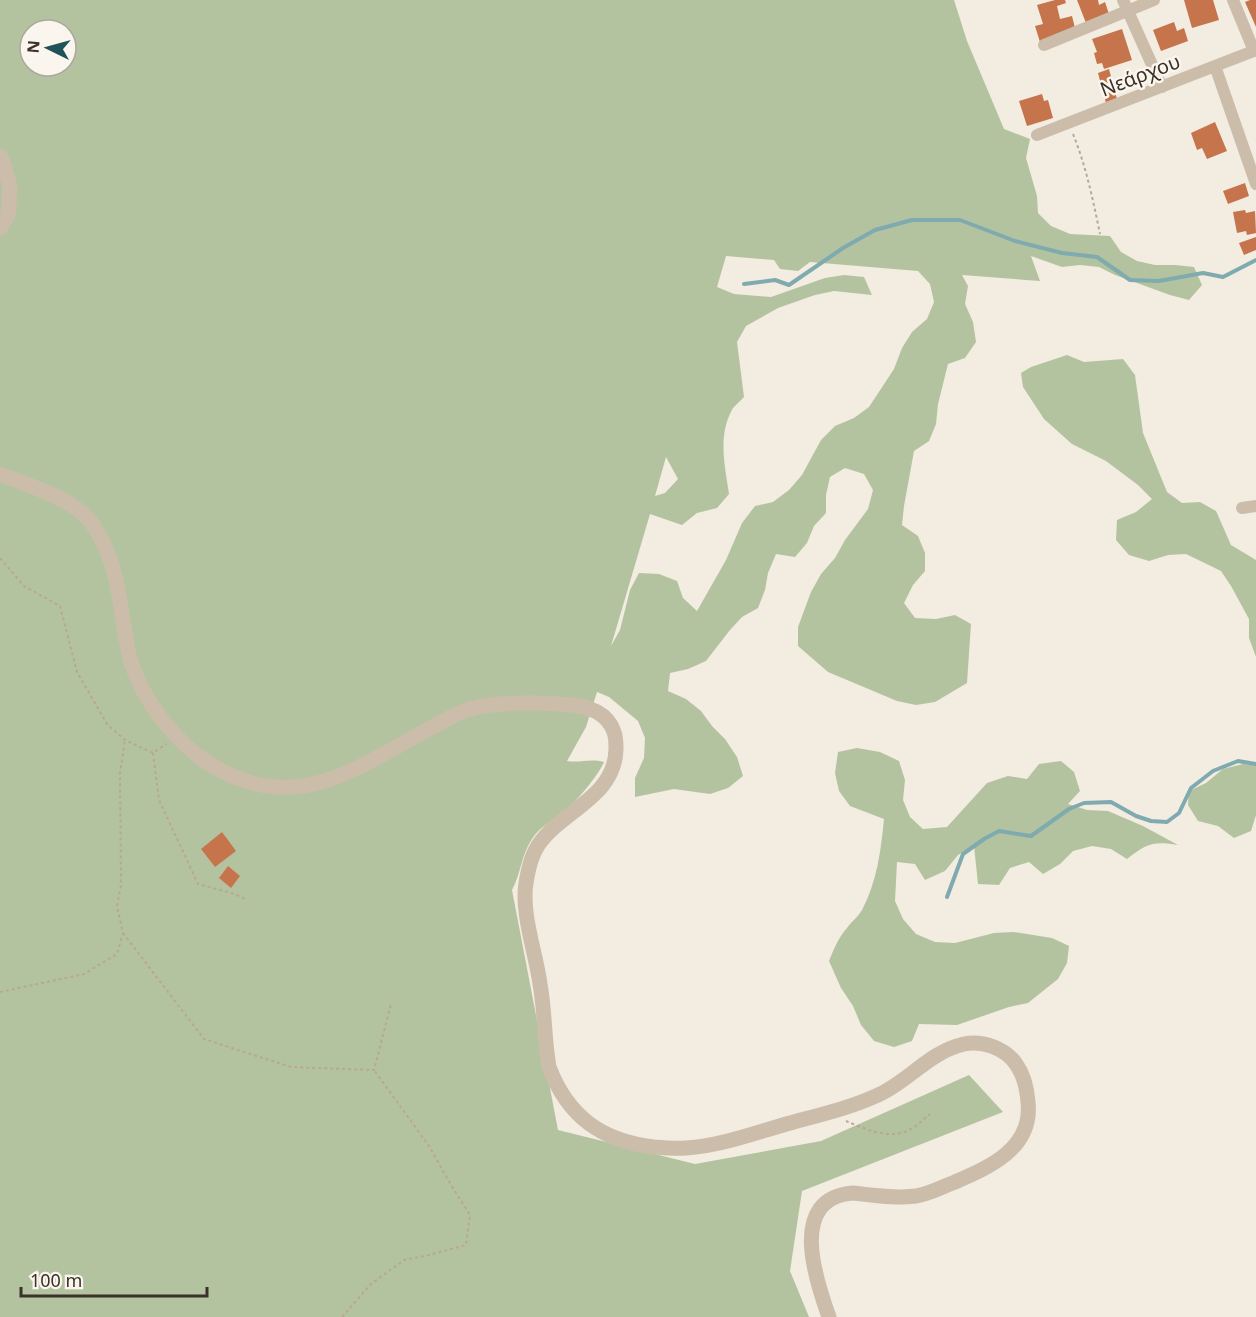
<svg xmlns="http://www.w3.org/2000/svg" width="1256" height="1317" font-family="'Noto Sans',sans-serif">
  <style>
    .green { fill: #b4c39f; fill-rule: evenodd }
    .lines { fill: none; stroke-linecap: round; stroke-linejoin: round }
    .stream { stroke: #7faab0; stroke-width: 4 }
    .building { fill: #c6744c }
    .path { stroke: #b8a795; stroke-width: 2; stroke-dasharray: 3 3; stroke-linecap: butt }
    .minor { stroke: #ccbdab; stroke-width: 12 }
    .tertiary { stroke: #ccbdab; stroke-width: 15 }
    .labels { text-anchor: middle; dominant-baseline: central; stroke-width: 5; stroke-linejoin: round; paint-order: stroke }
    .street-label { font-size: 20px; fill: #3a312a; stroke: #faf5ed }
  </style>
  <rect width="100%" height="100%" fill="#f3ece0"/>
  <path class="green" d="M0,0H954L967,41L1004,129L1030,139L1026,158L1037,196L1038,213L1051,226L1070,234L1110,236L1121,252L1137,261L1155,265H1175L1194,267L1202,285L1189,300L1170,295L1115,275L1099,267L1080,265L1062,267L1031,256L1040,281L962,275L968,286L965,304L973,322L976,342L965,358L948,364L938,404L936,424L929,441L914,451L904,506L902,525L918,536L925,553V571L913,585L904,603L915,618L936,619L955,615L971,624L967,683L935,702L916,705L897,701L828,672L798,646V627L811,592L821,574L835,558L845,540L868,509L873,490L864,474L845,468L830,477L826,495V513L814,526L807,543L795,557L776,554L768,573L765,590L758,608L742,617L730,630L706,661L688,669L670,673L668,691L686,699L701,711L712,726L725,739L737,757L743,776L728,788L710,794L674,789L635,797V778L644,758L645,738L638,721L609,697L597,692L586,727L567,761C581,763 590,758 604,762C598,776 576,802 564,812C552,822 541,825 532,839C521,855 521,874 512,890L558,1130L695,1164L821,1141L969,1075L1003,1112L802,1191L790,1271L809,1317H0ZM30,30H66V66H30ZM726,256L774,260L780,269L798,271L810,262L918,271L930,284L934,302L927,319L912,332L902,348L894,369L869,407L854,418L835,426L821,440L802,475L789,490L773,502L755,506L742,523L726,560L697,611L683,598L677,581L659,574L639,573L630,590L620,630L611,646L650,514L682,525L697,513L717,508L729,494C725,467 718,437 731,412C733,406 740,402 744,397L737,342L746,326L778,308L815,295L834,291L872,295L864,277L844,275L825,278L771,297L734,294L717,287ZM666,457L678,479L665,493L655,496Z
    M1067,355L1084,362L1123,359L1135,375L1143,433L1167,492L1182,503L1200,502L1216,511L1231,545L1256,560V657L1249,638V619L1231,586L1221,571L1186,554L1168,555L1149,561L1129,555L1116,540L1117,520L1136,512L1152,499L1138,485L1106,461L1072,444L1044,419L1023,387L1021,373L1031,367Z
    M857,748L880,752L899,761L905,780L903,800L910,817L923,829L947,827L987,783L1008,776L1027,779L1039,764L1061,761L1074,772L1080,791L1068,804L1087,810L1108,811L1143,826L1178,845C1154,841 1147,843 1127,859L1111,849L1092,846L1073,851L1060,864L1043,874L1029,862L1010,868L999,885L978,884L974,846L958,855L945,871L925,880L915,864L897,862L895,901L903,919L916,934L935,942L955,943L994,933L1014,932L1052,938L1069,946L1067,963L1058,979L1028,1003L1009,1007L957,1025L919,1024L912,1041L894,1047L874,1041L861,1025L853,1006L841,988L829,961C834,949 838,938 847,928C851,922 858,917 862,910C877,882 881,850 884,819L850,806L839,791L835,773L838,752Z
    M1243,764L1256,765V815L1251,831L1234,838L1218,826L1198,821L1188,805L1189,791L1206,783L1223,769Z"/>
  <g class="lines">
    <path class="stream" d="M744,284L775,280L789,285L843,248L875,230L912,220H960L1015,241L1062,253L1097,257L1130,280L1159,281L1203,273L1223,277L1256,260
      M947,897L963,854L984,839L999,831L1031,836L1069,809L1084,803L1111,802L1136,816L1151,821L1167,822L1179,813L1191,788L1213,771L1238,761L1256,764"/>
  </g>
  <path class="building" d="M1055,0H1065L1066,3L1057,6L1060,19L1072,16L1076,32L1040,42L1035,26L1043,24L1037,5Z
    M1077,0H1098L1099,5L1105,2L1109,14L1086,23Z
    M1184,0H1213L1219,20L1192,28Z
    M1250,0H1256V27L1245,2Z
    M1174,22L1177,31L1184,28L1188,41L1161,51L1153,30Z
    M1122,29L1132,60L1104,69L1102,63L1097,64L1094,53L1097,52L1092,39Z
    M1109,69L1118,103L1107,107L1098,73Z
    M1042,94L1044,101L1048,100L1053,118L1027,126L1019,101Z
    M1215,122L1227,151L1207,159L1202,148L1197,150L1191,133Z
    M1245,183L1249,196L1228,204L1223,191Z
    M1245,210L1246,213L1255,211L1256,233L1247,235L1246,231L1237,233L1233,212Z
    M1256,237V250L1244,255L1239,243Z
    M222,832L236,851L215,867L201,849Z
    M228,866L240,876L231,888L219,878Z"/>
  <g class="lines">
    <path class="path" d="M1073,134C1086,166 1093,200 1100,234
      M0,558L24,586L60,606L77,672L107,724L125,740L153,753L166,744
      M153,753L159,800L198,884L235,894L245,899
      M123,933L204,1039L291,1067L374,1070L391,1004
      M0,992L84,974L117,954L123,933L117,906L121,885L120,773L125,740
      M846,1121C865,1129 891,1141 911,1129C918,1125 924,1119 930,1114
      M342,1317L371,1284L404,1260L429,1255L466,1245L470,1215L451,1185L429,1146L374,1070"/>
    <path class="minor" d="M1123,0L1162,87
      M1233,0L1254,51
      M1044,45L1154,0
      M1215,66L1256,184
      M1037,135L1256,50
      M1242,508L1256,506"/>
    <path class="tertiary" d="M0,156L4,165L10,187L8,215L0,228
      M0,474C26,485 59,494 81,512C90,519 97,530 102,540C118,572 120,605 126,639C128,647 128,655 131,662C143,701 176,743 210,764C289,813 345,776 416,736C431,728 447,718 464,711C490,701 542,702 571,705C589,707 607,712 614,732C616,737 616,743 616,749C615,797 563,810 539,844C531,855 528,870 526,883C521,914 536,953 540,984C545,1011 544,1039 549,1067C568,1117 602,1141 654,1147C665,1148 676,1149 686,1148C719,1146 752,1134 783,1125C815,1116 848,1109 878,1095C908,1082 929,1052 964,1044C982,1040 1005,1048 1016,1064C1024,1075 1027,1089 1028,1102C1033,1148 990,1167 955,1182C942,1187 930,1194 916,1196C896,1199 873,1195 853,1193C788,1198 815,1278 829,1317"/>
  </g>
  <g class="labels">
    <g class="street-label">
      <text transform="translate(1140 75) rotate(-21)">Νεάρχου</text>
    </g>
  </g>
  <g transform="translate(48 48) rotate(275)"><circle r="28" fill="#faf5ed" stroke="#ada79f" stroke-width="1.5"/>
  <path d="M0-4.5L10 22L0 15L-10 22Z" fill="#20525c"/>
  <text y="-9" font-size="16" font-weight="bold" text-anchor="middle" fill="#3a312a">N</text>
  </g>
  <path d="M21 1287v9h186v-9" fill="none" stroke="#3a312a" stroke-width="3"/>
  <text x="30" y="1287" font-size="18" fill="#3a312a" stroke="#faf5ed" stroke-width="4.5" paint-order="stroke">100 m</text>
</svg>
